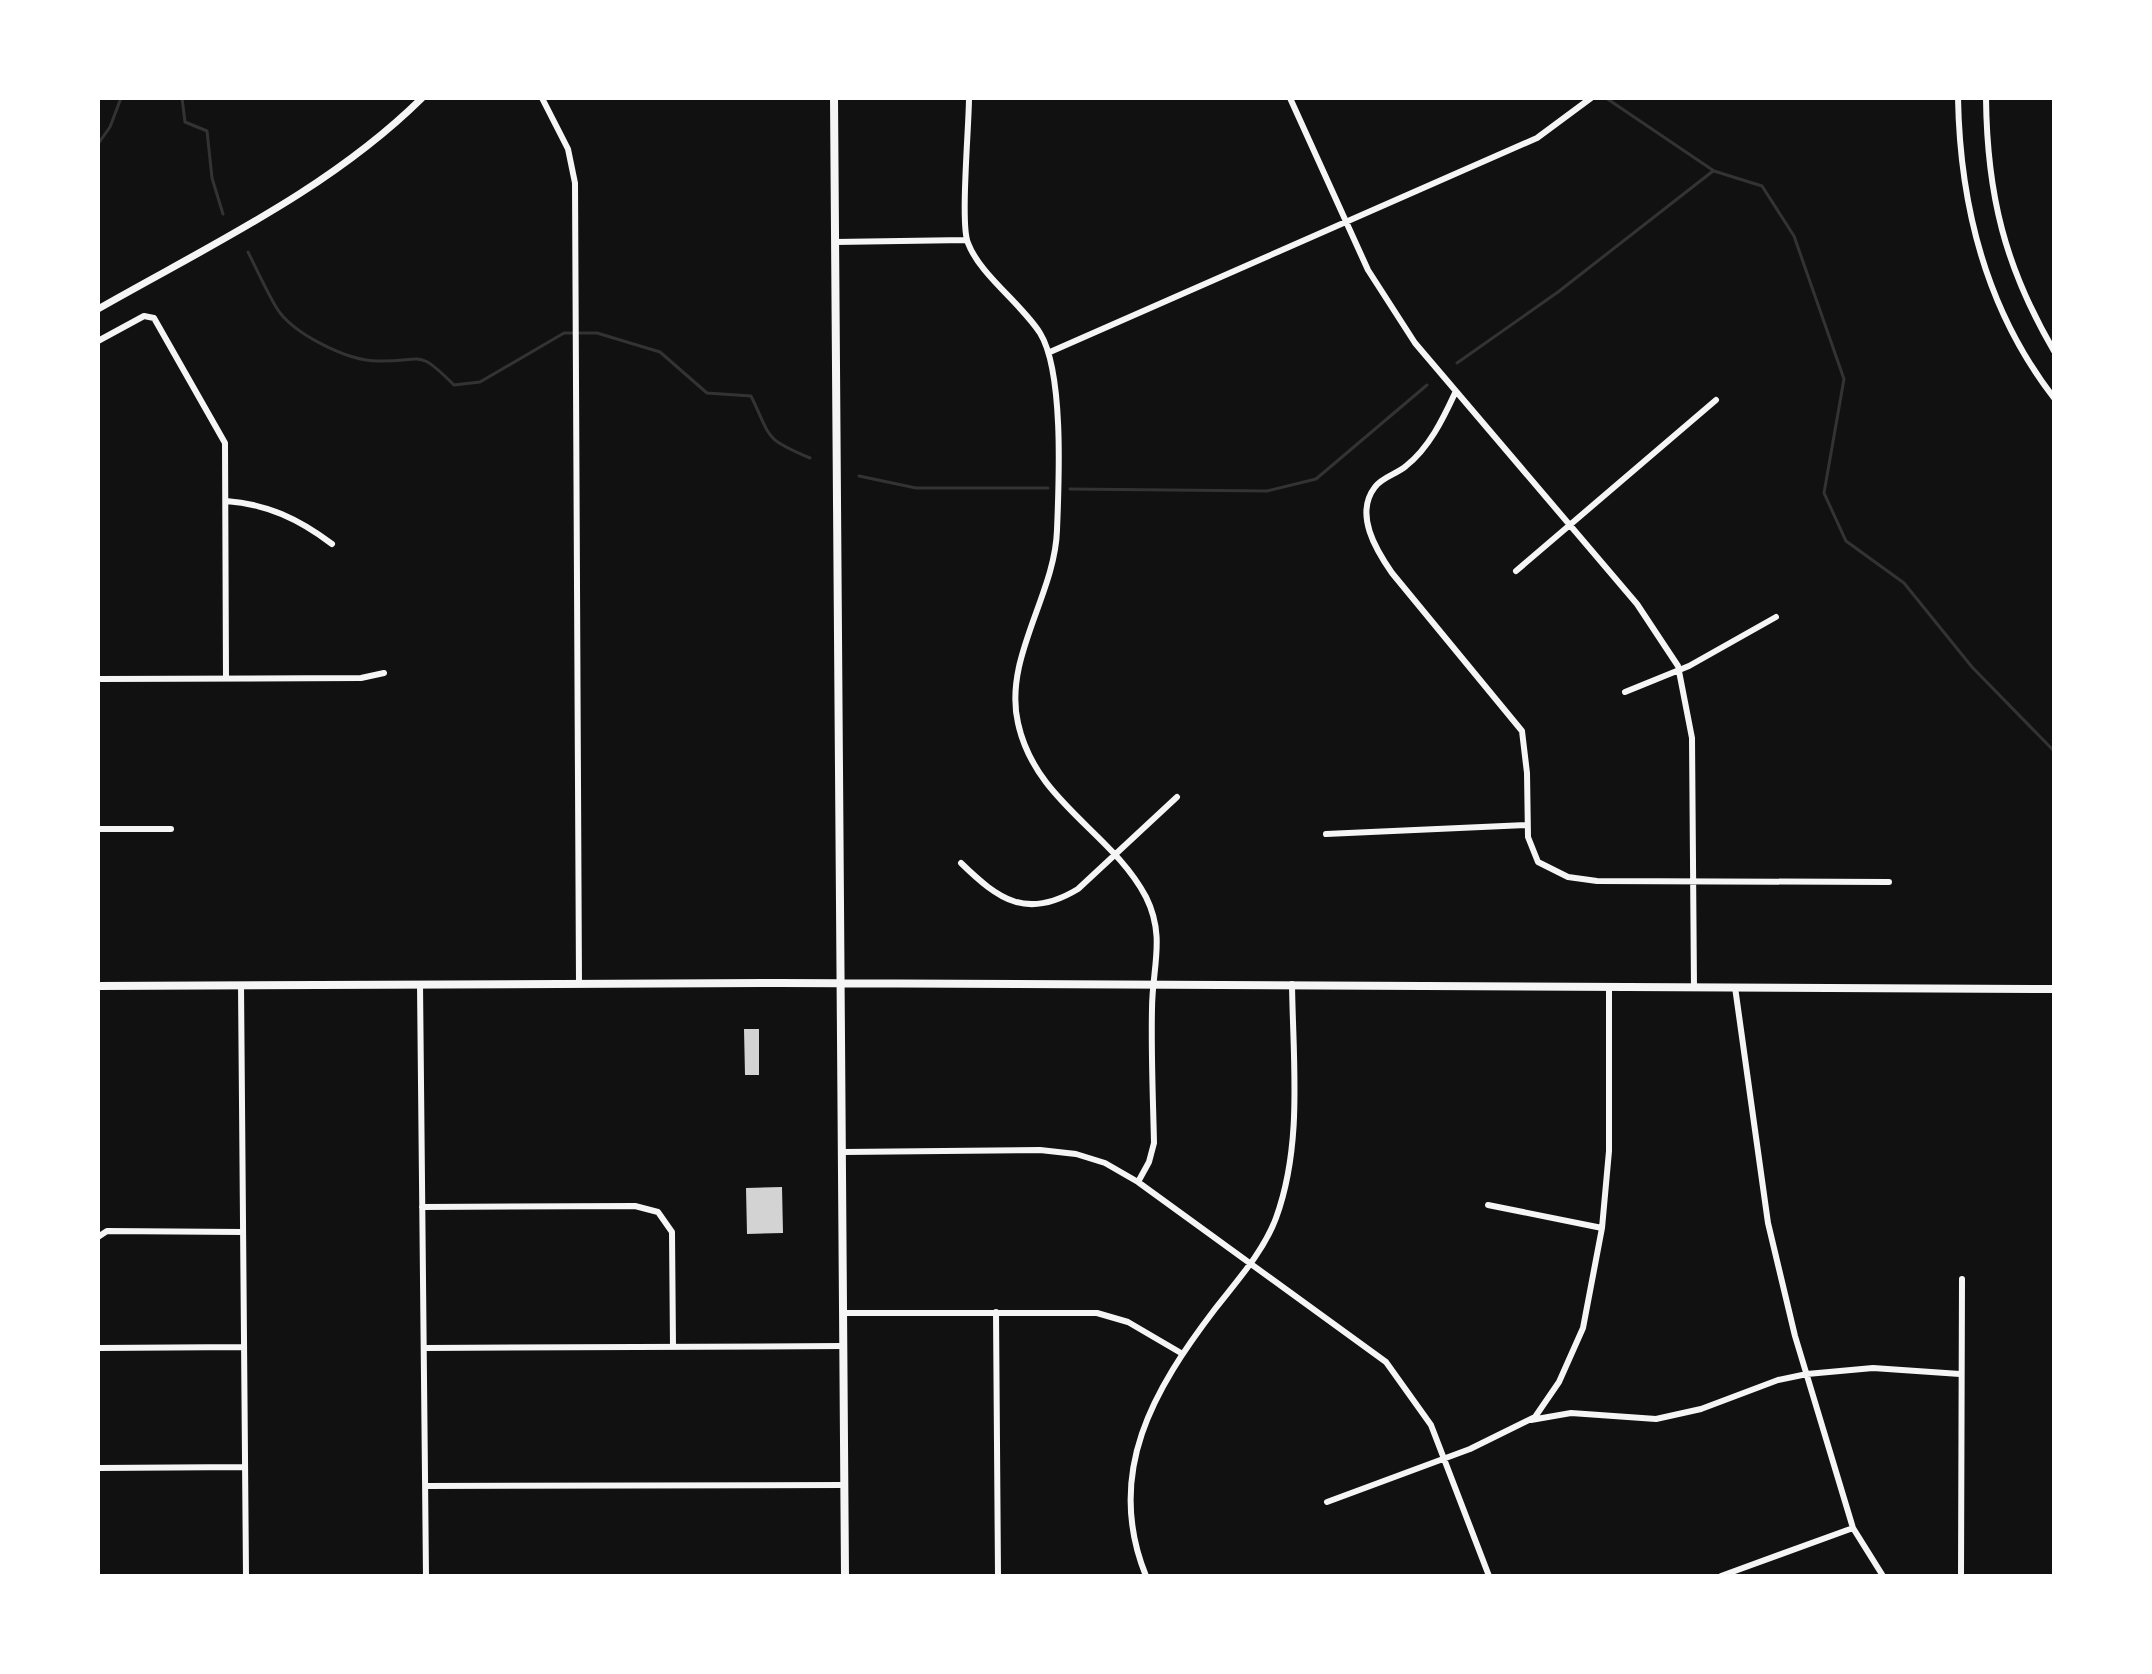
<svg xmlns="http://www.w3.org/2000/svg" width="2152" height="1674" viewBox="0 0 2152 1674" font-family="Quicksand,sans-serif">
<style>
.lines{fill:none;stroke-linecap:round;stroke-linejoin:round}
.stream{stroke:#333;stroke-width:3}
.building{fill:#d3d3d3}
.minor{stroke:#f5f5f5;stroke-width:6}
.tertiary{stroke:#f5f5f5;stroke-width:7}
.secondary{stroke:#f5f5f5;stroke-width:8}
</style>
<rect width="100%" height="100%" fill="#111"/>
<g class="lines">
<path class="stream" d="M 182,98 L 185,122 L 207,131 L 212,178 L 223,214
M 1606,98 L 1714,171 L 1762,186 L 1794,236 L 1844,379 L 1824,493 L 1846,541 L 1904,583 L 1972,667 L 2054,751
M 98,144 L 110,127 L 121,98
M 248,252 C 257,270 266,290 276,307 C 292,334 348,361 378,361 C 424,362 416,347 454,385 L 480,382 L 564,333 L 597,333 L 660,352 L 707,393 L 751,396 C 772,439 763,438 810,458
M 1457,363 L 1558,292 L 1713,171
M 859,476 L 916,488 L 1048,488
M 1070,489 L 1267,491 L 1316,479 L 1427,385"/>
</g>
<path class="building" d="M 744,1029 L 759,1029 L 759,1075 L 745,1075 Z
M 782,1187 L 783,1233 L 747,1234 L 746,1188 Z"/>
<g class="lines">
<path class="minor" d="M 542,98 L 568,149 L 575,183 L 579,984
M 969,98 C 969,126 960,225 968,243 C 980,275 1021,303 1040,333 C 1064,372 1059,481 1057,530 C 1055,595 1003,658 1018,723 C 1035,802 1112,832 1146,897 C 1166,937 1152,968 1152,1009 C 1151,1054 1153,1098 1154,1143 L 1149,1162 L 1138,1182
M 1290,98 L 1368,270 L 1415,343 L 1637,604 L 1678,666 L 1692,738 L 1694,987
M 1958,98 C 1960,207 1986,310 2054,398
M 1986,98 C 1987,195 2005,267 2054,351
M 835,242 L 966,240
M 98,341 L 144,316 L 154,318 L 225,443 L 226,678
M 1050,352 L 1537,138 L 1591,98
M 1455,393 C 1443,419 1429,448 1406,466 C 1397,474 1382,477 1375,487 C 1354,514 1376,550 1392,573 L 1522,731 L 1527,773 L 1528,837 L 1538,862 L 1568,877 L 1597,881 L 1889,882
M 226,501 C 267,504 299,519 332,544
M 1516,571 L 1716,400
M 98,679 L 361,678 L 384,673
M 1625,692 L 1689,666 L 1776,617
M 98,829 L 171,829
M 1326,834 L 1527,825
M 961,863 C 999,900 1027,920 1078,889 L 1177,797
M 420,984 L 426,1576
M 241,985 L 246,1576
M 1735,987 L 1768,1223 L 1795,1336 L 1853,1528 L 1883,1576
M 843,1152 L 1040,1150 L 1076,1154 L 1105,1163 L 1138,1182 L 1386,1362 L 1431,1425 L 1489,1576
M 1488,1205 L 1602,1228
M 422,1207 L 635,1206 L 658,1212 L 672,1232 L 673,1346
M 98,1237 L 107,1231 L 243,1232
M 996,1312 L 998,1576
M 843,1313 L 1097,1313 L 1128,1322 L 1181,1353
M 98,1348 L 244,1347
M 424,1348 L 843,1346
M 1531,1420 L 1571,1413 L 1656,1419 L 1701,1409 L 1778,1380 L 1807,1374 L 1873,1368 L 1960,1374
M 98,1468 L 245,1467
M 425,1486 L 844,1485
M 1327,1502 L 1470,1449 L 1535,1417 L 1559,1382 L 1583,1328 L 1602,1228 L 1609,1151 L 1609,986
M 1146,1576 C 1104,1473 1154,1389 1215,1309 C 1236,1282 1264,1251 1276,1218 C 1303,1144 1293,1062 1292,984
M 1721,1576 L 1853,1528
M 1961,1576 L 1962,1279"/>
<path class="tertiary" d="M 98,309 C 210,245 330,189 422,98"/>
<path class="secondary" d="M 834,98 L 845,1576
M 98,986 L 779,983 L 2054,989"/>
</g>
<rect width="2152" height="1674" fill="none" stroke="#ffffff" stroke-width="200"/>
</svg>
